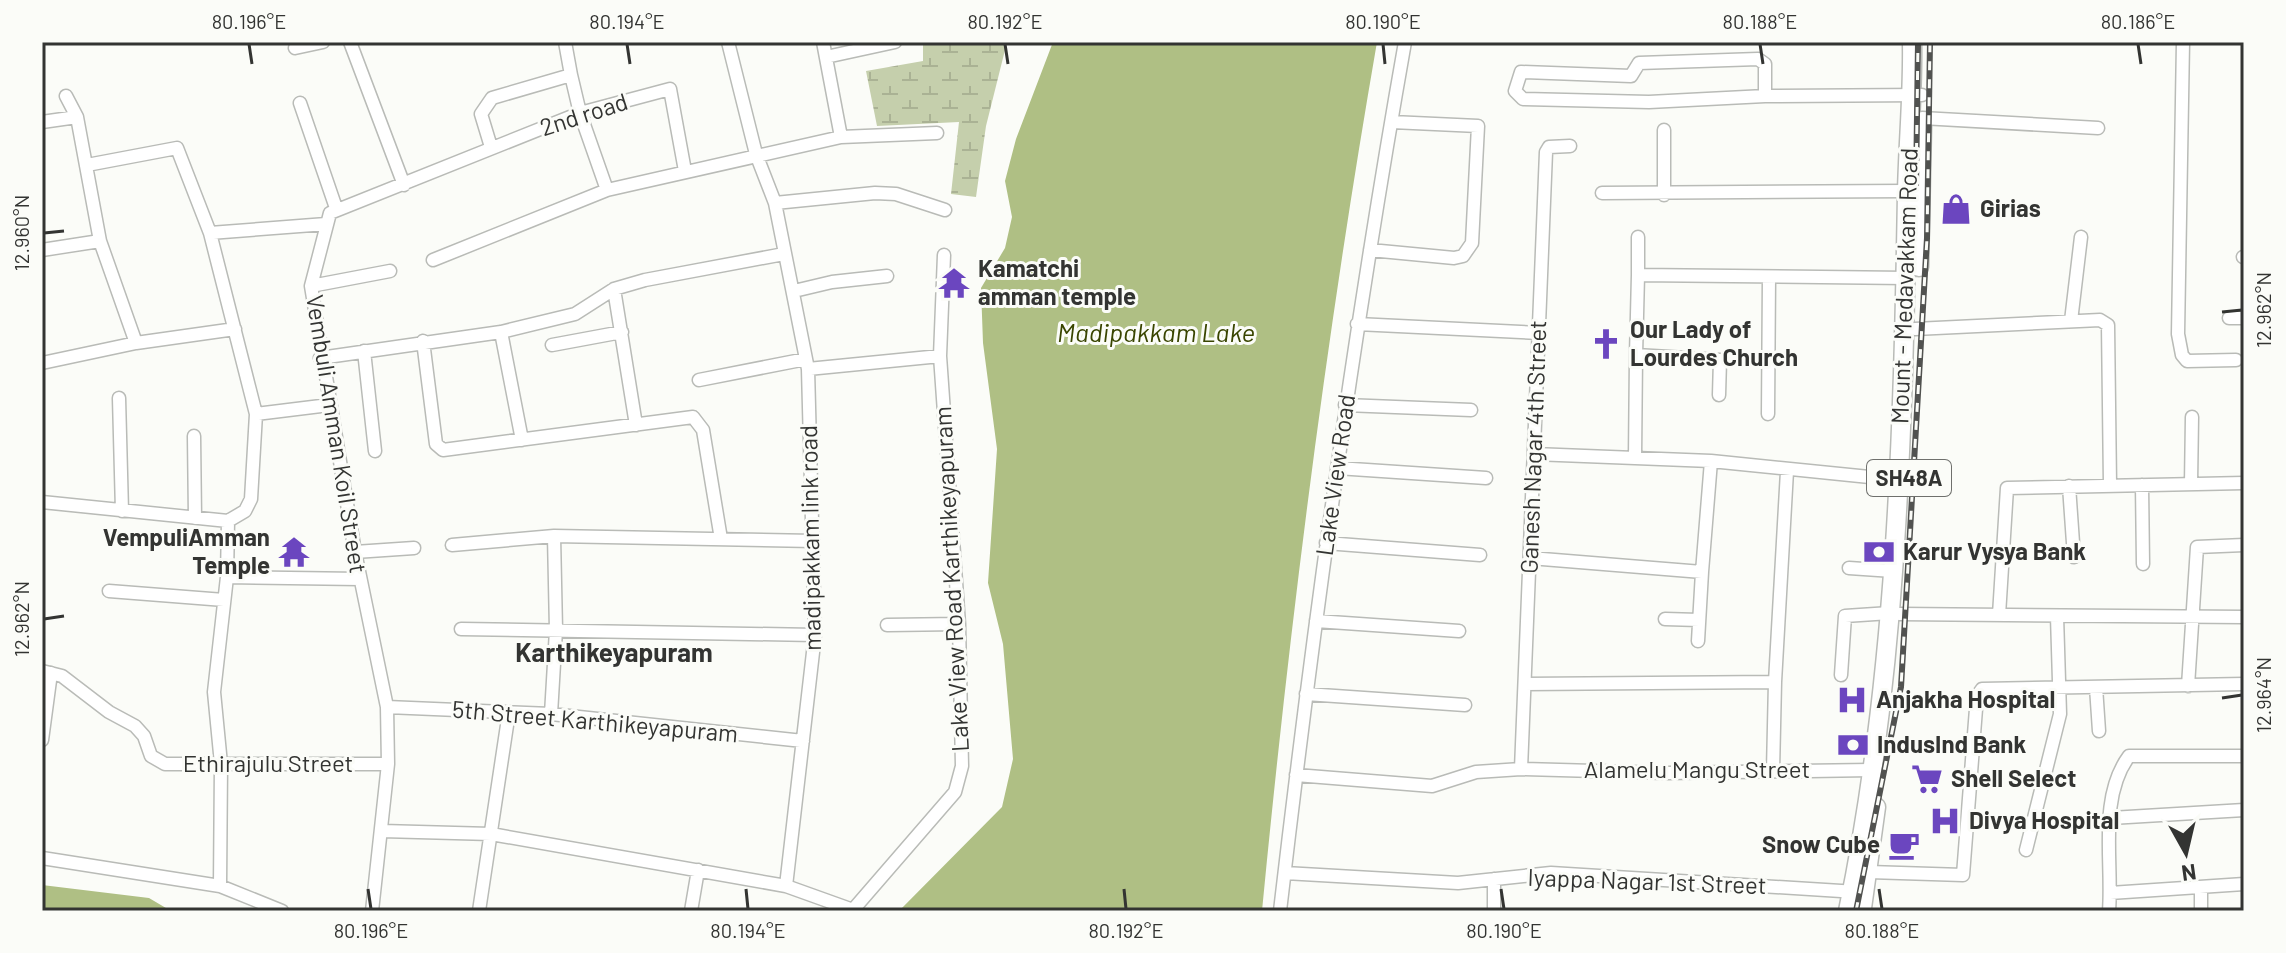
<svg xmlns="http://www.w3.org/2000/svg" width="2286" height="953" viewBox="0 0 2286 953" font-family="Barlow,sans-serif">
<style>
.wetland{fill:url(#wetland-marsh)}
.water{fill:#afbf84}
.lines{fill:none;stroke-linecap:round;stroke-linejoin:round}
.minor-casing{stroke:#b9bbb7;stroke-width:15}
.primary-casing{stroke:#b9bbb7;stroke-width:21}
.minor{stroke:#fff;stroke-width:12}
.primary{stroke:#fff;stroke-width:18}
.rail-casing{stroke:#515250;stroke-width:6}
.rail{stroke:#fbfcf8;stroke-width:3;stroke-dasharray:9;stroke-linecap:butt}
.ticks{fill:none;stroke:#333432;stroke-width:3}
.labels{text-anchor:middle;stroke-width:6;stroke-linejoin:round;paint-order:stroke}
.shield{fill:#fbfcf8;stroke:#6f706d;stroke-width:2}
.shield-label{font-size:22px;font-weight:bold;fill:#333432}
.street-label{font-size:24px;fill:#333432;stroke:#fbfcf8}
.poi-label{font-size:24px;font-weight:bold;fill:#333432;stroke:#fbfcf8;text-anchor:start}
.water-label{font-size:26px;font-style:italic;fill:#394500;stroke:#fbfcf8}
.neighbourhood-label{font-size:26px;font-weight:bold;fill:#333432;stroke:#fbfcf8}
.neatline{fill:none;stroke:#333432;stroke-width:3}
.ticks-label{font-size:20px;text-anchor:middle;fill:#333432}
</style>
<defs>
<pattern id="wetland-marsh" width="20" height="14" patternUnits="userSpaceOnUse" patternTransform="scale(2)"><rect width="20" height="14" fill="#c5cfac"/><path d="M1 5h8M5 5V1M11 12h8M15 12V8" fill="none" stroke="#aab294"/></pattern>
</defs>
<rect width="100%" height="100%" fill="#fbfcf8"/>
<path class="wetland" d="M 923,42 L 1007,42 L 986,126 L 976,197 L 951,194 L 959,122 L 877,126 L 866,71 L 923,61 Z"/>
<path class="water" d="M 1053,42 L 1377,42 C 1327,330 1290,620 1262,911 L 899,911 L 1002,807 L 1013,759 L 1003,644 L 988,583 L 997,449 L 983,343 L 981,288 L 1005,248 L 1012,217 L 1005,181 L 1016,139 Z
M 42,885 L 149,898 L 171,911 L 42,911 Z"/>
<g class="lines">
<defs>
<path id="minor" d="M 350,42 L 404,185
M 565,42 L 571,75
M 728,42 L 756,154 L 775,203 L 808,369 L 815,635 L 786,886
M 823,42 L 841,137
M 2183,42 L 2178,334 L 2182,355 L 2187,361 L 2236,360
M 295,48 L 323,42
M 826,57 L 895,42
M 66,96 L 77,117
M 1765,96 L 1649,102 L 1523,99 L 1515,91 L 1521,72 L 1631,76 L 1639,63 L 1758,59 L 1765,64 L 1765,96 L 1922,95
M 300,103 L 336,208
M 1922,118 L 2098,128
M 42,122 L 77,117 L 100,241 L 136,343
M 491,147 L 481,114 L 492,98 L 571,75 L 580,113 L 607,190
M 87,165 L 177,148 L 210,233 L 326,224
M 1602,193 L 1907,191
M 1664,195 L 1664,130
M 775,203 L 875,193 L 896,194 L 945,210
M 210,233 L 256,414 L 251,499 L 245,511 L 228,521 L 227,577 L 214,692 L 221,764 L 220,886
M 42,250 L 100,241
M 1370,250 L 1454,258 L 1463,256 L 1472,243 L 1478,126 L 1392,122
M 2243,257 L 2244,257
M 433,260 L 607,190 L 841,137 L 937,133
M 1638,275 L 1638,237
M 311,286 L 390,271
M 614,289 L 636,425
M 794,291 L 832,282 L 887,276
M 2229,318 L 2244,318
M 2071,321 L 2081,237
M 1357,324 L 1539,333
M 1915,329 L 2100,320 L 2108,325 L 2110,485
M 501,332 L 522,440
M 423,341 L 436,444 L 443,450 L 693,417 L 703,430 L 721,539
M 552,345 L 622,332
M 364,351 L 375,451
M 1636,355 L 1638,275 L 1907,278
M 320,358 L 501,332 L 575,314 L 614,289 L 645,280 L 784,254
M 42,363 L 136,343 L 235,329
M 808,369 L 940,356
M 699,380 L 806,359
M 119,398 L 122,511
M 1345,405 L 1471,410
M 256,414 L 329,405
M 1768,414 L 1769,277
M 194,436 L 195,518
M 1534,454 L 1711,461 L 1909,481
M 1635,458 L 1636,355 L 1720,360 L 1719,395
M 1337,468 L 1486,478
M 2191,484 L 2192,417
M 2142,485 L 2143,564
M 2069,486 L 2074,557
M 42,502 L 228,521
M 1326,543 L 1480,555
M 452,545 L 554,536 L 814,541
M 355,552 L 414,548
M 1530,558 L 1702,572 L 1711,461
M 1849,568 L 1893,571
M 227,577 L 360,579
M 109,591 L 224,600
M 1899,614 L 2244,617
M 1999,615 L 2007,488 L 2244,483
M 1665,619 L 1699,620
M 1316,621 L 1459,631
M 887,625 L 959,624
M 461,629 L 815,635
M 1698,641 L 1702,572
M 42,671 L 62,676 L 109,712 L 135,726 L 144,736 L 151,756 L 165,764 L 388,764
M 1841,675 L 1845,616 L 1890,613
M 1775,682 L 1787,471
M 1525,684 L 1775,682 L 1773,771
M 2188,686 L 2197,547 L 2244,545
M 2096,687 L 2099,731
M 1306,694 L 1465,705
M 387,707 L 551,714 L 803,741
M 551,714 L 556,630 L 554,536
M 42,740 L 51,673
M 1521,769 L 1546,152 L 1549,147 L 1570,146
M 1296,775 L 1432,786 L 1476,772 L 1521,769 L 1667,773 L 1872,770
M 2111,818 L 2244,810
M 382,831 L 491,834 L 786,886 L 853,910
M 2026,850 L 2060,714 L 2057,616
M 42,858 L 220,886 L 282,911
M 1869,872 L 1963,875 L 1977,696 L 1982,689 L 2244,684
M 1285,873 L 1458,883 L 1551,873 L 1857,892
M 1494,879 L 1494,911
M 2201,887 L 2201,911
M 2110,893 L 2244,884
M 372,911 L 388,764 L 387,707 L 355,552 L 311,286 L 330,213 L 580,113 L 670,89 L 685,171
M 479,911 L 509,712
M 691,911 L 698,870
M 852,911 L 955,792 L 962,766 L 959,624 L 940,356 L 944,255
M 1280,911 C 1314,620 1354,330 1405,42
M 2109,911 C 2113,861 2098,798 2129,756 L 2244,756"/>
<path id="primary" d="M 1919,267 L 1922,125
M 1862,908 L 1876,807
M 1848,911 C 1897,675 1903,433 1907,193 C 1908,143 1913,93 1912,42"/>
</defs>
<use href="#minor" class="minor-casing"/>
<use href="#primary" class="primary-casing"/>
<use href="#minor" class="minor"/>
<use href="#primary" class="primary"/>
<defs>
<path id="rail" d="M 1916,188 L 1918,42
M 1856,911 L 1901,687 L 1927,238 L 1930,42"/>
</defs>
<use href="#rail" class="rail-casing"/>
<use href="#rail" class="rail"/>
</g>
<path class="ticks" d="M 249,44 L 252,64M 627,44 L 630,64M 1005,44 L 1008,64M 1383,44 L 1385,64M 1760,44 L 1763,64M 2138,44 L 2141,64M 44,233 L 64,231M 2222,312 L 2242,310M 44,619 L 64,616M 2222,698 L 2242,695M 368,889 L 371,909M 746,889 L 748,909M 1124,889 L 1126,909M 1501,889 L 1504,909M 1879,889 L 1882,909"/>
<defs>
<symbol id="shop-bare" viewBox="-9 -9 18 18"><path d="M-5-2.5h2.3a2.7 3.5 0 0 1 5.4 0H5L5.5 6h-11ZM-1.5-2.5h3a1.5 2.3 0 0 0-3 0Z" fill="#6b46bf" stroke="#fbfcf8" stroke-width="2.5" paint-order="stroke"/></symbol>
<symbol id="temple-bare" viewBox="-9 -9 18 18"><path d="M0-6L5-2H3V0L6.5 2.5H4V6H1.5V3h-3V6H-4V2.5H-6.5L-3 0V-2H-5Z" fill="#6b46bf" stroke="#fbfcf8" stroke-width="2.5" paint-order="stroke"/></symbol>
<symbol id="church-bare" viewBox="-9 -9 18 18"><path d="M-1.2-6h2.4v3.5h3.3v2.4h-3.3V6h-2.4V-.1h-3.3v-2.4h3.3Z" fill="#6b46bf" stroke="#fbfcf8" stroke-width="2.5" paint-order="stroke"/></symbol>
<symbol id="bank-bare" viewBox="-9 -9 18 18"><path d="M-6-4H6V4H-6ZM0-2.3a2.3 2.3 0 1 0 0 4.6a2.3 2.3 0 1 0 0-4.6Z" fill="#6b46bf" stroke="#fbfcf8" stroke-width="2.5" paint-order="stroke"/></symbol>
<symbol id="hospital-bare" viewBox="-9 -9 18 18"><path d="M-5-5h3v3.5h4V-5h3V5h-3V1.5h-4V5h-3Z" fill="#6b46bf" stroke="#fbfcf8" stroke-width="2.5" paint-order="stroke"/></symbol>
<symbol id="supermarket-bare" viewBox="-9 -9 18 18"><path d="M-6-5.5h2.5l.6 2H6L4.5 2H-2.5L-4.4-4H-6ZM-1.5 3.2a1.3 1.3 0 1 0 .1 0ZM3 3.2a1.3 1.3 0 1 0 .1 0Z" fill="#6b46bf" stroke="#fbfcf8" stroke-width="2.5" paint-order="stroke"/></symbol>
<symbol id="cafe-bare" viewBox="-9 -9 18 18"><path d="M-5.5-4.5H6V0H3Q3 3.5 0 3.5H-2.5Q-5.5 3.5-5.5 0ZM3-3.2v2h1.7v-2ZM-6 4.5H4V6H-6Z" fill="#6b46bf" stroke="#fbfcf8" stroke-width="2.5" paint-order="stroke"/></symbol>
</defs>
<g fill-rule="evenodd">
<use href="#shop-bare" x="1934" y="187" width="44" height="44"/>
<use href="#temple-bare" x="932" y="261" width="44" height="44"/>
<use href="#church-bare" x="1584" y="322" width="44" height="44"/>
<use href="#temple-bare" x="272" y="530" width="44" height="44"/>
<use href="#bank-bare" x="1857" y="530" width="44" height="44"/>
<use href="#hospital-bare" x="1830" y="678" width="44" height="44"/>
<use href="#bank-bare" x="1831" y="723" width="44" height="44"/>
<use href="#supermarket-bare" x="1905" y="757" width="44" height="44"/>
<use href="#hospital-bare" x="1923" y="799" width="44" height="44"/>
<use href="#cafe-bare" x="1882" y="823" width="44" height="44"/>
</g>
<g class="labels">
<rect class="shield" x="1867" y="460" width="84" height="36" rx="6"/>
<g class="shield-label">
<text x="1909" y="486">SH48A</text>
</g>
<g class="street-label">
<text transform="translate(584 115) rotate(-18)" y="8">2nd road</text>
<text transform="translate(1905 286) rotate(-88)" y="8">Mount - Medavakkam Road</text>
<text transform="translate(336 434) rotate(81)" y="8">Vembuli Amman Koil Street</text>
<text transform="translate(1534 447) rotate(-88)" y="8">Ganesh Nagar 4th Street</text>
<text transform="translate(1336 475) rotate(-82)" y="8">Lake View Road</text>
<text transform="translate(811 538) rotate(-91)" y="8">madipakkam link road</text>
<text transform="translate(952 579) rotate(-93)" y="8">Lake View Road Karthikeyapuram</text>
<text transform="translate(595 722) rotate(5)" y="8">5th Street Karthikeyapuram</text>
<text x="268" y="772">Ethirajulu Street</text>
<text x="1697" y="778">Alamelu Mangu Street</text>
<text transform="translate(1647 882) rotate(2)" y="8">Iyappa Nagar 1st Street</text>
</g>
<g class="poi-label">
<text x="1980" y="217">Girias</text>
<text x="978" y="277">Kamatchi<tspan x="978" dy="28">amman temple</tspan></text>
<text x="1630" y="338">Our Lady of<tspan x="1630" dy="28">Lourdes Church</tspan></text>
<text x="270" y="546" text-anchor="end">VempuliAmman<tspan x="270" dy="28">Temple</tspan></text>
<text x="1903" y="560">Karur Vysya Bank</text>
<text x="1876" y="708">Anjakha Hospital</text>
<text x="1877" y="753">IndusInd Bank</text>
<text x="1951" y="787">Shell Select</text>
<text x="1969" y="829">Divya Hospital</text>
<text x="1880" y="853" text-anchor="end">Snow Cube</text>
</g>
<g class="water-label">
<text x="1156" y="342">Madipakkam Lake</text>
</g>
<g class="neighbourhood-label">
<text x="614" y="662">Karthikeyapuram</text>
</g>
</g>
<rect width="2286" height="953" fill="none" stroke="#fbfcf8" stroke-width="88"/>
<g transform="translate(2186 853) rotate(172)" stroke="#fbfcf8" stroke-width="6" paint-order="stroke">
<path d="M0-6L14 30L0 20L-14 30Z" fill="#333432"/>
<text y="-12" font-size="22" font-weight="bold" text-anchor="middle" fill="#333432">N</text>
</g>
<rect x="44" y="44" width="2198" height="865" class="neatline"/>
<g class="ticks-label">
<text x="249" y="29">80.196°E</text>
<text x="627" y="29">80.194°E</text>
<text x="1005" y="29">80.192°E</text>
<text x="1383" y="29">80.190°E</text>
<text x="1760" y="29">80.188°E</text>
<text x="2138" y="29">80.186°E</text>
<text transform="translate(22 233) rotate(-90)" y="7">12.960°N</text>
<text transform="translate(2264 310) rotate(-90)" y="7">12.962°N</text>
<text transform="translate(22 619) rotate(-90)" y="7">12.962°N</text>
<text transform="translate(2264 695) rotate(-90)" y="7">12.964°N</text>
<text x="371" y="938">80.196°E</text>
<text x="748" y="938">80.194°E</text>
<text x="1126" y="938">80.192°E</text>
<text x="1504" y="938">80.190°E</text>
<text x="1882" y="938">80.188°E</text>
</g>
</svg>
